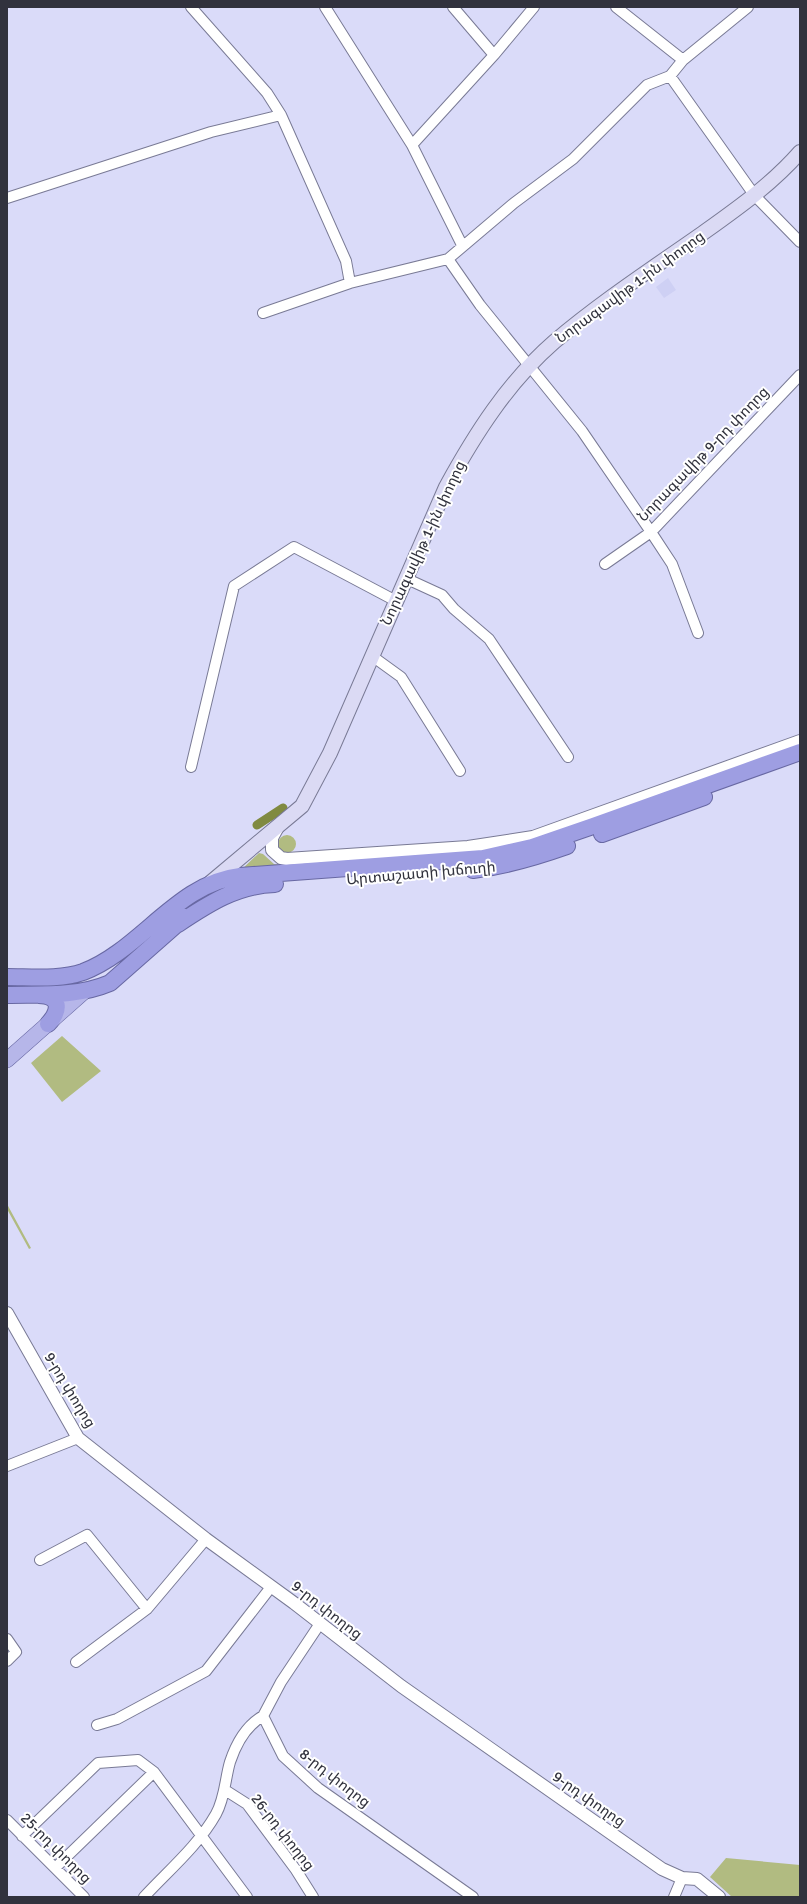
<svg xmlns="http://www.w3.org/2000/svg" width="807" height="1904" viewBox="0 0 807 1904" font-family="Signika,'Noto Sans Armenian',sans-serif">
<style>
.built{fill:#ced0f4}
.green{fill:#b1bb81}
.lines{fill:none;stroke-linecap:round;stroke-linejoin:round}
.canal{stroke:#808a41;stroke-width:9}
.minor-casing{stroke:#797a95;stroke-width:12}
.tertiary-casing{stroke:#797a95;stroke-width:14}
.secondary-casing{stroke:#797a95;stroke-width:16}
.primary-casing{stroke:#6868a3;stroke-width:16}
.trunk-casing{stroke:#6868a3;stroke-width:18}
.minor{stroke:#fff;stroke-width:10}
.tertiary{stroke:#fff;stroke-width:12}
.secondary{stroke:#dbdaf4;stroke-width:14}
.primary{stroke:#b6b6e9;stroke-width:15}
.trunk{stroke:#9e9ee2;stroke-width:16}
.labels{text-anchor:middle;stroke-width:4;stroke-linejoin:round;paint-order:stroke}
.street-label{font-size:15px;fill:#31323d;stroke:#fff}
</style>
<rect width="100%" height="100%" fill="#dadbf9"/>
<path class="built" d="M 668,278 L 676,290 L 664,298 L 656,287 Z"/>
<path class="green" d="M278 844a9 9 0 1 1 18 0a9 9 0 1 1-18 0Z
M 259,853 L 263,854 L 274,864 L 286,866 L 241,870 Z
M 62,1036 L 101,1071 L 62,1102 L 31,1063 Z
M 7,1204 L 31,1248 L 29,1249 L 7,1209 Z
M 726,1858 L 800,1865 L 800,1897 L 732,1897 L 710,1877 Z"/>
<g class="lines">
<path class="canal" d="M 257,825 L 283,808"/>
<defs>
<path id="minor" d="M 191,7 L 267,93 L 281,115 L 346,261 L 350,283
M 325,7 L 412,145 L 462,245
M 453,7 L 494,55
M 616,7 L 683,60
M 670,76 L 755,196 L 800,242
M 412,145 L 494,55 L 534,7
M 7,198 L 211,132 L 281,115
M 448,259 L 480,305 L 582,431 L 651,532 L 672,564 L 698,633
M 263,313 L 350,283 L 448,259 L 514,203 L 573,159 L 647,85 L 670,76 L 683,60 L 748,7
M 605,564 L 651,532 L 800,375
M 405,578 L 442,595 L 454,609 L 489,639 L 568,757
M 372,656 L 401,677 L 460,771
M 191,767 L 234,586 L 294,547 L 396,601
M 7,1466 L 78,1438
M 40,1560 L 87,1535 L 147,1609 L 206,1539
M 319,1625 L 281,1682 L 263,1716 L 283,1756 L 318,1788 L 473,1897
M 7,1639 L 16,1652 L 7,1661
M 76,1662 L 147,1609
M 97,1725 L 117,1719 L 206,1671 L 271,1587
M 225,1790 L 247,1804 L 296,1870 L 313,1897
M 7,1820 L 84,1897
M 22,1836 L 98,1763 L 138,1760 L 154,1772 L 247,1897
M 55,1868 L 154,1772
M 144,1897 C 168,1871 198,1846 216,1814 C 225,1798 225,1779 230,1762 C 236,1744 247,1725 263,1716
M 674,1897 L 682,1878"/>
<path id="tertiary" d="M 278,827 L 272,838 L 272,850 L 281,858 L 287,859 L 468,847 L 533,837 L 800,741
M 7,1313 L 78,1438 L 206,1539 L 294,1603 L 401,1686 L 662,1869 L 682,1878 L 697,1879 L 719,1897"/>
<path id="secondary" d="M 210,883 L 302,806 L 330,753 L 446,487 C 475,434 508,382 554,342 C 601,302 653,268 703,233 C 738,208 772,184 800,152"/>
<path id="primary" d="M 7,1060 L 85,991"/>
<path id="trunk" d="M 602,834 L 704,797
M 473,870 C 506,866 536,857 567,846
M 178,924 C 208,904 237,885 275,884
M 7,977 C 31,977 60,980 83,972 C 141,950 177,883 240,876 L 483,858 L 532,847 L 593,826 L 800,752
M 7,995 C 42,994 77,997 110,983 L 185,917
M 39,995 C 62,996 60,1011 48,1024"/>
</defs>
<use href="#minor" class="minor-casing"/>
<use href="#tertiary" class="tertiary-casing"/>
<use href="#secondary" class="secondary-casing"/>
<use href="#primary" class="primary-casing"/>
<use href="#trunk" class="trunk-casing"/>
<use href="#minor" class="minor"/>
<use href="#tertiary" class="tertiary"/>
<use href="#secondary" class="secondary"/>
<use href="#primary" class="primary"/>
<use href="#trunk" class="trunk"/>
</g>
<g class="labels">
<g class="street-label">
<text transform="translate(630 287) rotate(-36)" y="5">Նորագավիթ 1-ին փողոց</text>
<text transform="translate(703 454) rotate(-46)" y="5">Նորագավիթ 9-րդ փողոց</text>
<text transform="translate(423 543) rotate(-65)" y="5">Նորագավիթ 1-ին փողոց</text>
<text transform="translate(421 873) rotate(-5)" y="5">Արտաշատի խճուղի</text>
<text transform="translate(70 1390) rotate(59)" y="5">9-րդ փողոց</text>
<text transform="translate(327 1610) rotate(38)" y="5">9-րդ փողոց</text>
<text transform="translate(335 1778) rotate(38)" y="5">8-րդ փողոց</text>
<text transform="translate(589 1799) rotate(35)" y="5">9-րդ փողոց</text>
<text transform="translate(283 1832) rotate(52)" y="5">26-րդ փողոց</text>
<text transform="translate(56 1848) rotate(45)" y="5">25-րդ փողոց</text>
</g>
</g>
<rect width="807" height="1904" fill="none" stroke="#31323d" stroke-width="16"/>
</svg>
